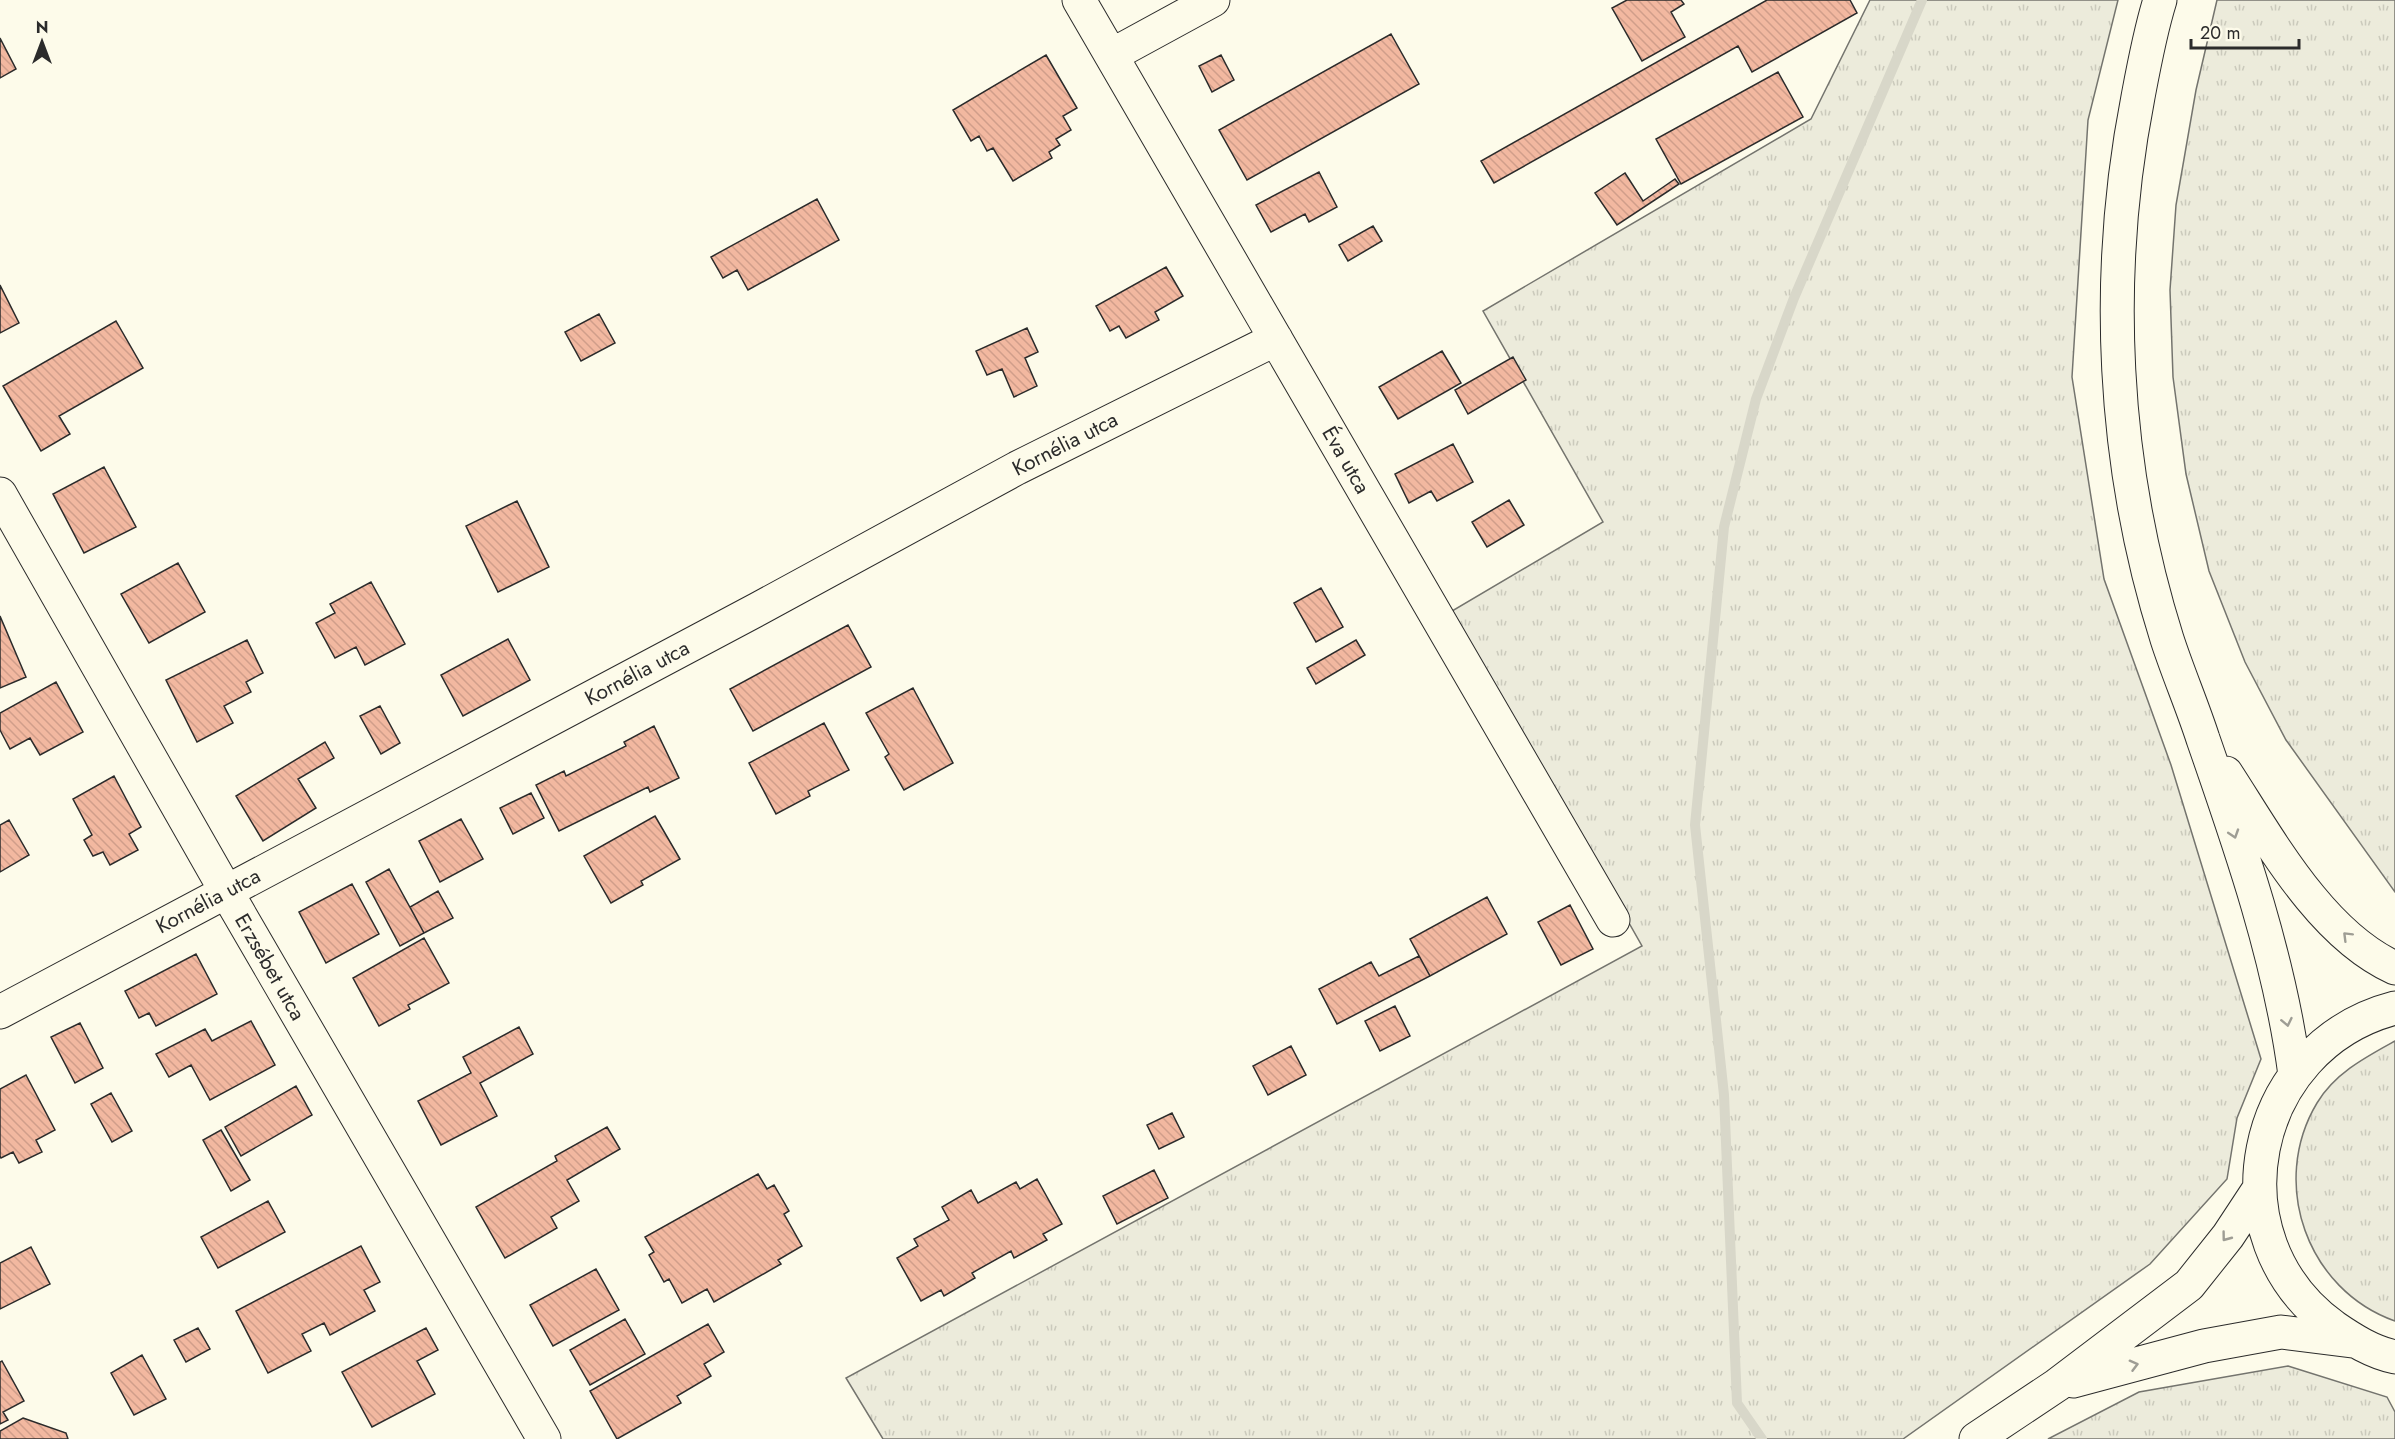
<svg xmlns="http://www.w3.org/2000/svg" width="2395" height="1439" viewBox="0 0 2395 1439" font-family="Jost,sans-serif">
<style>
.grass{fill:url(#grass-tufts);stroke:#74746e;stroke-width:1.5}
.lines{fill:none;stroke-linecap:round;stroke-linejoin:round}
.stream{stroke:#d8d7c9;stroke-width:10}
.building{fill:url(#building-back-hatch);stroke:#2b2b2b;stroke-width:1.5}
.minor-casing{stroke:#2b2b2b;stroke-width:35}
.major-casing{stroke:#2b2b2b;stroke-width:35}
.minor{stroke:#fdfbea;stroke-width:33}
.major{stroke:#fdfbea;stroke-width:33}
.oneway{stroke:#9e9d94}
.labels{text-anchor:middle;stroke-width:4.5;stroke-linejoin:round;paint-order:stroke}
.street-label{font-size:21px;fill:#2b2b2b;stroke:#fdfbea}
</style>
<defs>
<pattern id="grass-tufts" width="24" height="20" patternUnits="userSpaceOnUse" patternTransform="scale(1.5)"><rect width="24" height="20" fill="#ecebdb"/><path d="M3 7l-1-3M5 7V3M7 7l1-3M15 17l-1-3M17 17v-4M19 17l1-3" fill="none" stroke="#cbcabc"/></pattern>
<pattern id="building-back-hatch" width="6" height="6" patternUnits="userSpaceOnUse" patternTransform="scale(1.5)"><rect width="6" height="6" fill="#f2b8a0"/><path d="M-1 5l2 2M0 0l6 6M5-1l2 2" fill="none" stroke="#d09e8a"/></pattern>
</defs>
<rect width="100%" height="100%" fill="#fdfbea"/>
<path class="grass" d="M 1870,0 L 2118,0 L 2088,120 L 2072,377 L 2104,579 L 2171,765 L 2261,1059 L 2237,1118 L 2227,1179 L 2150,1264 L 1903,1439 L 883,1439 L 846,1378 L 1642,946 L 1452,611 L 1603,522 L 1483,311 L 1811,119 Z
M 2217,0 L 2395,0 L 2395,892 L 2286,740 L 2245,662 L 2209,571 L 2186,474 L 2173,377 L 2170,290 L 2176,205 L 2196,90 Z
M 2395,1041 L 2395,1321 C 2307,1290 2269,1183 2317,1103 C 2335,1073 2366,1057 2395,1041 Z
M 2288,1366 L 2387,1397 L 2395,1412 L 2395,1439 L 2048,1439 L 2139,1392 Z"/>
<g class="lines">
<path class="stream" d="M 1762,1439 L 1737,1403 L 1724,1095 L 1695,825 L 1724,527 L 1756,399 L 1794,298 L 1922,0"/>
</g>
<path class="building" d="M 1627,0 L 1681,0 L 1684,4 L 1671,12 L 1685,37 L 1642,61 L 1612,8 Z
M 1767,0 L 1850,0 L 1857,13 L 1752,72 L 1738,46 L 1494,183 L 1481,161 Z
M 1391,34 L 1419,84 L 1247,180 L 1219,130 Z
M 0,38 L 16,69 L 0,78 Z
M 1046,55 L 1077,108 L 1063,116 L 1071,130 L 1056,139 L 1060,145 L 1049,152 L 1052,158 L 1013,181 L 993,148 L 987,151 L 979,136 L 971,141 L 953,110 Z
M 1221,55 L 1234,80 L 1212,92 L 1199,66 Z
M 1778,72 L 1803,117 L 1681,184 L 1656,139 Z
M 1319,172 L 1337,207 L 1309,222 L 1305,214 L 1271,232 L 1256,205 Z
M 1625,173 L 1643,201 L 1675,179 L 1679,184 L 1617,225 L 1595,193 Z
M 817,199 L 839,240 L 748,290 L 737,270 L 723,278 L 711,257 Z
M 1373,226 L 1382,241 L 1348,261 L 1339,245 Z
M 1166,267 L 1183,296 L 1155,312 L 1159,320 L 1126,338 L 1119,326 L 1110,331 L 1096,306 Z
M 0,285 L 19,323 L 0,333 Z
M 599,314 L 615,343 L 581,361 L 565,332 Z
M 116,321 L 143,368 L 59,416 L 70,434 L 41,451 L 3,386 Z
M 1027,328 L 1038,352 L 1025,358 L 1037,386 L 1014,397 L 1002,369 L 987,375 L 976,351 Z
M 1442,351 L 1461,383 L 1398,419 L 1379,387 Z
M 1513,357 L 1526,380 L 1468,414 L 1455,390 Z
M 1453,444 L 1473,482 L 1437,501 L 1431,491 L 1409,503 L 1395,474 Z
M 104,467 L 136,527 L 84,553 L 53,494 Z
M 1509,500 L 1524,525 L 1487,547 L 1472,522 Z
M 517,501 L 549,567 L 498,592 L 466,526 Z
M 178,563 L 205,612 L 149,643 L 121,594 Z
M 371,582 L 405,644 L 365,665 L 356,647 L 335,658 L 316,623 L 335,613 L 330,604 Z
M 1321,588 L 1343,627 L 1316,642 L 1294,603 Z
M 0,616 L 26,677 L 0,688 Z
M 848,625 L 871,667 L 753,731 L 730,689 Z
M 508,639 L 530,680 L 463,716 L 441,675 Z
M 247,640 L 263,673 L 246,682 L 251,692 L 224,706 L 233,723 L 197,742 L 166,680 Z
M 1356,640 L 1365,655 L 1316,684 L 1307,668 Z
M 56,682 L 83,732 L 40,755 L 30,738 L 10,749 L 0,730 L 0,713 Z
M 913,688 L 953,763 L 904,790 L 885,757 L 889,754 L 866,713 Z
M 380,706 L 400,743 L 381,754 L 360,716 Z
M 824,723 L 849,770 L 808,791 L 810,796 L 776,814 L 749,763 Z
M 654,726 L 679,778 L 650,792 L 648,787 L 559,831 L 536,785 L 564,771 L 566,776 L 626,746 L 624,742 Z
M 325,742 L 334,758 L 298,779 L 316,808 L 263,841 L 236,796 Z
M 114,776 L 141,827 L 129,834 L 138,850 L 110,865 L 103,852 L 93,856 L 84,840 L 92,835 L 73,799 Z
M 531,793 L 544,818 L 513,834 L 500,808 Z
M 655,816 L 680,859 L 641,881 L 643,885 L 611,903 L 584,856 Z
M 461,819 L 483,859 L 440,882 L 419,841 Z
M 9,820 L 29,855 L 0,872 L 0,825 Z
M 389,869 L 424,933 L 400,946 L 366,882 Z
M 352,884 L 379,934 L 326,963 L 299,912 Z
M 438,891 L 453,918 L 424,933 L 410,907 Z
M 1487,897 L 1507,934 L 1430,976 L 1410,939 Z
M 1570,905 L 1593,949 L 1561,965 L 1538,922 Z
M 424,938 L 449,983 L 408,1005 L 410,1009 L 379,1026 L 353,978 Z
M 196,954 L 217,994 L 156,1026 L 149,1013 L 139,1018 L 125,991 Z
M 1419,956 L 1430,976 L 1337,1024 L 1319,989 L 1371,962 L 1379,976 Z
M 1395,1006 L 1410,1036 L 1380,1051 L 1365,1021 Z
M 251,1021 L 275,1065 L 210,1100 L 191,1065 L 169,1077 L 156,1054 L 205,1029 L 212,1041 Z
M 80,1023 L 103,1068 L 75,1083 L 51,1037 Z
M 519,1027 L 533,1054 L 480,1083 L 497,1116 L 441,1145 L 418,1101 L 471,1073 L 463,1057 Z
M 1291,1046 L 1306,1075 L 1268,1095 L 1253,1066 Z
M 26,1075 L 55,1130 L 36,1140 L 42,1152 L 19,1163 L 13,1152 L 1,1158 L 0,1156 L 0,1089 Z
M 296,1086 L 312,1115 L 241,1156 L 225,1127 Z
M 111,1093 L 132,1131 L 112,1142 L 91,1104 Z
M 1172,1113 L 1184,1137 L 1159,1149 L 1147,1125 Z
M 607,1127 L 620,1149 L 567,1180 L 579,1201 L 551,1217 L 557,1228 L 505,1258 L 476,1207 L 557,1161 L 555,1156 Z
M 221,1130 L 250,1180 L 231,1191 L 203,1140 Z
M 1154,1170 L 1168,1198 L 1117,1224 L 1103,1196 Z
M 758,1174 L 767,1189 L 774,1185 L 789,1211 L 784,1214 L 802,1246 L 778,1260 L 781,1264 L 714,1302 L 707,1289 L 682,1303 L 669,1279 L 664,1282 L 649,1255 L 654,1252 L 645,1237 Z
M 1037,1179 L 1062,1224 L 1043,1234 L 1047,1240 L 1014,1258 L 1011,1251 L 972,1273 L 975,1278 L 944,1296 L 941,1290 L 921,1301 L 897,1258 L 918,1246 L 914,1239 L 949,1220 L 942,1207 L 971,1190 L 978,1203 L 1016,1182 L 1020,1189 Z
M 268,1201 L 285,1232 L 218,1268 L 201,1237 Z
M 361,1246 L 380,1282 L 364,1290 L 375,1311 L 330,1335 L 324,1323 L 302,1334 L 311,1351 L 268,1373 L 236,1311 Z
M 31,1247 L 50,1284 L 0,1309 L 0,1263 Z
M 596,1269 L 619,1310 L 553,1346 L 530,1305 Z
M 625,1319 L 645,1354 L 590,1385 L 570,1350 Z
M 708,1324 L 724,1352 L 704,1364 L 711,1376 L 677,1396 L 681,1403 L 617,1439 L 590,1391 Z
M 198,1328 L 210,1349 L 186,1362 L 174,1340 Z
M 426,1328 L 438,1350 L 417,1361 L 435,1394 L 372,1427 L 342,1372 Z
M 142,1355 L 166,1399 L 134,1415 L 111,1373 Z
M 2,1361 L 24,1401 L 3,1412 L 8,1420 L 0,1424 L 0,1362 Z
M 23,1418 L 66,1433 L 68,1439 L 0,1439 L 0,1431 Z"/>
<g class="lines">
<defs>
<path id="minor" d="M 1079,0 L 1613,920
M 1112,55 L 1213,0
M 0,494 L 226,891 L 544,1439
M 0,1012 L 758,609 L 1017,468 L 1276,339"/>
<path id="major" d="M 2160,0 C 2150,32 2144,65 2138,97 C 2103,276 2112,465 2167,639 C 2178,673 2192,705 2203,739 C 2241,848 2280,960 2295,1075
M 2226,773 C 2269,839 2320,934 2395,968
M 2395,1008 C 2249,1046 2210,1238 2334,1327 C 2353,1340 2372,1352 2395,1357
M 2073,1381 L 2204,1346 L 2281,1332 L 2352,1341
M 1976,1439 L 2057,1385 L 2189,1285 L 2228,1236 L 2259,1189"/>
</defs>
<use href="#minor" class="minor-casing"/>
<use href="#major" class="major-casing"/>
<use href="#minor" class="minor"/>
<use href="#major" class="major"/>
</g>
<defs><path id="oneway-chevron" d="M-2-3.5L2.5 0L-2 3.5" fill="none" stroke-width="1.6" stroke-linecap="round" stroke-linejoin="round" transform="scale(1.5)"/></defs>
<g class="oneway">
<use href="#oneway-chevron" transform="translate(2234 834) rotate(72)"/>
<use href="#oneway-chevron" transform="translate(2347 936) rotate(-135)"/>
<use href="#oneway-chevron" transform="translate(2287 1022) rotate(78)"/>
<use href="#oneway-chevron" transform="translate(2226 1237) rotate(127)"/>
<use href="#oneway-chevron" transform="translate(2134 1365) rotate(-15)"/>
</g>
<g class="labels">
<g class="street-label">
<text transform="translate(1065 444) rotate(-27)" y="7">Kornélia utca</text>
<text transform="translate(1346 460) rotate(60)" y="7">Éva utca</text>
<text transform="translate(637 673) rotate(-28)" y="7">Kornélia utca</text>
<text transform="translate(208 901) rotate(-28)" y="7">Kornélia utca</text>
<text transform="translate(270 967) rotate(60)" y="7">Erzsébet utca</text>
</g>
</g>
<g transform="translate(42 42)" stroke="#fdfbea" stroke-width="4.5" paint-order="stroke">
<path d="M0-4.5L10 22L0 15L-10 22Z" fill="#2b2b2b"/>
<text y="-9" font-size="16" font-weight="bold" text-anchor="middle" fill="#2b2b2b">N</text>
</g>
<path d="M2191 39v9h108v-9" fill="none" stroke="#2b2b2b" stroke-width="3"/>
<text x="2200" y="39" font-size="18" fill="#2b2b2b" stroke="#fdfbea" stroke-width="4.5" paint-order="stroke">20 m</text>
</svg>
